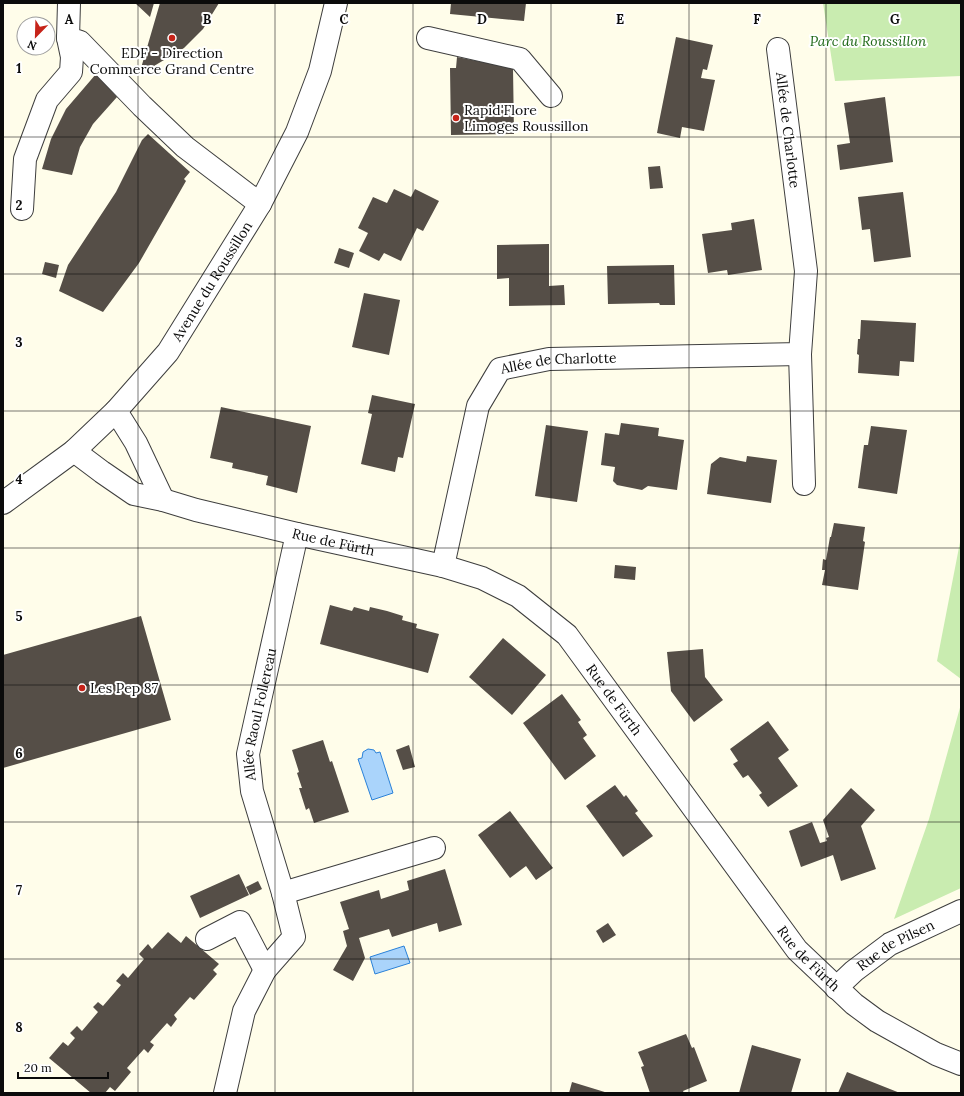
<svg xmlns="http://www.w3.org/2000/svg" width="964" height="1096" viewBox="0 0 964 1096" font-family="Lora,serif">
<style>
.green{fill:#c9ecb0}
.water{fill:#aad4fb;stroke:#2a81d8}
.building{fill:#554e47}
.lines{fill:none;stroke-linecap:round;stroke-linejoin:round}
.minor-casing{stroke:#3e3e3e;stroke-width:24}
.minor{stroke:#fff;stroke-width:22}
.grid{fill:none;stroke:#0b0b0b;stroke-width:1;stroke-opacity:0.55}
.poi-dot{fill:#c62319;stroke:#fff;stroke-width:1.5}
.labels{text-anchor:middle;stroke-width:4;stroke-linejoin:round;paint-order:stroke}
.park-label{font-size:14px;font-style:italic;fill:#1f6817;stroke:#fff}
.poi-label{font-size:14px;fill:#0b0b0b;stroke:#fff;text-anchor:start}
.street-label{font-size:14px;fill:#0b0b0b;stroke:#fff}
.grid-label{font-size:13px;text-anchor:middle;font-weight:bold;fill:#0b0b0b;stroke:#fff;stroke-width:4;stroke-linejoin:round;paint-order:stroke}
</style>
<rect width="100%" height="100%" fill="#fffdea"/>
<path class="green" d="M 823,3 L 961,3 L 961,76 L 835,81 Z
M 961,537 L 961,679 L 937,661 Z
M 961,704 L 961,888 L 894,919 L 929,819 Z"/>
<path class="water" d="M 368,749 L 374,750 L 376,753 L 380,752 L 393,793 L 372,800 L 358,759 L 362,758 L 363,752 Z
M 404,946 L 410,963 L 375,974 L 370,957 Z"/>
<path class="building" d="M 135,3 L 154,3 L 150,17 Z
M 160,3 L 219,3 L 203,29 L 184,48 L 139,75 Z
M 451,3 L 526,3 L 524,21 L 450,14 Z
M 676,37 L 713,45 L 707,70 L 703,69 L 701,78 L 715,80 L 704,131 L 682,127 L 680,138 L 657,133 L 659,122 Z
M 457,57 L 513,68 L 514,134 L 451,135 L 450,68 L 456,68 Z
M 96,74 L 117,97 L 93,124 L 80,147 L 72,175 L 42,169 L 51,139 L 66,109 Z
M 885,97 L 893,162 L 840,170 L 837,145 L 850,143 L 844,103 Z
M 148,134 L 190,172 L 184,179 L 186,181 L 139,263 L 103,312 L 59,291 L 68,265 L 116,192 L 142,140 Z
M 660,166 L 663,188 L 650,189 L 648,167 Z
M 394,189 L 411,197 L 415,189 L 439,201 L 423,231 L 417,228 L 401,261 L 384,253 L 379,261 L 359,251 L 368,233 L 358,228 L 373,197 L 387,203 Z
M 903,192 L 911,257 L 874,262 L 870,229 L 862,230 L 858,197 Z
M 754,219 L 762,270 L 728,275 L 727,270 L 708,273 L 702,234 L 732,230 L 731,223 Z
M 549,244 L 549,286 L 564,285 L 565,305 L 509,306 L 509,278 L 497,279 L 497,245 Z
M 339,248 L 354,253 L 349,268 L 334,263 Z
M 45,262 L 59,265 L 56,278 L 42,274 Z
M 674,265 L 675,305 L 660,305 L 659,303 L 608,304 L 607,266 Z
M 364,293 L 400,300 L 389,355 L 352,347 Z
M 861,320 L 916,323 L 914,362 L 900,361 L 899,376 L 858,373 L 859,355 L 857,354 L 858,339 L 860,339 Z
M 372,395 L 415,404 L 403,458 L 398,457 L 395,472 L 361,464 L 372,414 L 368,413 Z
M 221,407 L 311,426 L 297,493 L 266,485 L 268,476 L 232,468 L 233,463 L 210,458 Z
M 621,423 L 659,428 L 658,436 L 684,440 L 677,490 L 648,486 L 642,490 L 617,485 L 613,481 L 615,467 L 601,465 L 605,433 L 619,435 Z
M 546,425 L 588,431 L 577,502 L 535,496 Z
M 871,426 L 907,430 L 897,494 L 858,488 L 864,445 L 868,445 Z
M 747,456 L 777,460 L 771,503 L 707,494 L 711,464 L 720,457 L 746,462 Z
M 834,523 L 865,527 L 863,541 L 865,542 L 858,590 L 822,585 L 825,570 L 822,570 L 823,559 L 826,560 L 830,537 L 831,537 Z
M 615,565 L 636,567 L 635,580 L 614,578 Z
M 330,605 L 352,611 L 354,607 L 369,611 L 370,607 L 387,611 L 403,616 L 402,620 L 417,624 L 416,628 L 439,634 L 428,673 L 320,644 Z
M 141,616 L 171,720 L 3,768 L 3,655 Z
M 503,638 L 546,675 L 512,715 L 469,677 Z
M 703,649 L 705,677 L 723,700 L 694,722 L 671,691 L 667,652 Z
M 562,694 L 581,720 L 578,722 L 587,735 L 583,738 L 596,756 L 565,780 L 523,723 Z
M 768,721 L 789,750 L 778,758 L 798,786 L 768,807 L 759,795 L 762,793 L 748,775 L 743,778 L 733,764 L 738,761 L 730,749 Z
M 323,740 L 330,762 L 332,761 L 349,812 L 314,823 L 309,808 L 306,810 L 299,788 L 302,788 L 297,773 L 299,772 L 292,750 Z
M 409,745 L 415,767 L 403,770 L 396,750 Z
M 615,785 L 624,797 L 626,795 L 638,811 L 635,813 L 653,836 L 623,857 L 586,806 Z
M 851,788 L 875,810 L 861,826 L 876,869 L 841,881 L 833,855 L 801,867 L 789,831 L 812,822 L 820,843 L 827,841 L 826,838 L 829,837 L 823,820 Z
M 510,811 L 553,868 L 536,880 L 526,866 L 510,878 L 478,835 Z
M 445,869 L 462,925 L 439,932 L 437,923 L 392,937 L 389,929 L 359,938 L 365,958 L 353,981 L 333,970 L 347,946 L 343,931 L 349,929 L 340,902 L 379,890 L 381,899 L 409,890 L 407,881 Z
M 239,874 L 249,895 L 200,918 L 190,896 Z
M 258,881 L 262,889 L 250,895 L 246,887 Z
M 608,923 L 616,935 L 603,943 L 596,931 Z
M 168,932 L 181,943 L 186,936 L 219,964 L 213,970 L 217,974 L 194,1000 L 190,997 L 174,1015 L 177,1019 L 171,1027 L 167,1023 L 150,1042 L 154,1045 L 148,1053 L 144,1049 L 127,1068 L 131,1072 L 115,1091 L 110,1087 L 105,1093 L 91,1093 L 49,1058 L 63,1042 L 68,1046 L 75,1038 L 70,1033 L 77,1026 L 82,1031 L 98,1012 L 93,1007 L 98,1002 L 103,1006 L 121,985 L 116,981 L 123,973 L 128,978 L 144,959 L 139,954 L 148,944 L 152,949 Z
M 686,1034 L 692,1048 L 694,1047 L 707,1081 L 683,1091 L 684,1093 L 650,1093 L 641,1067 L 644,1066 L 638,1052 Z
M 752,1045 L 801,1059 L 791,1093 L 739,1093 Z
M 847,1072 L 900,1093 L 838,1093 Z
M 572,1082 L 608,1093 L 569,1093 Z"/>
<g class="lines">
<defs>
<g id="minor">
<path d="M 69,3 L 68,38 L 80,42 L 142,106 L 185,147 L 260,204"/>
<path d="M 428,38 L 520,59 L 551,96"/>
<path d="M 22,209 L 25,159 L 47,100 L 71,72 L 72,57 L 68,38"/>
<path d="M 800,354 L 804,484"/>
<path d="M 116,411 L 136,443 L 163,500"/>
<path id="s1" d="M 74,451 L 102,472 L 134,494 L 163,500 L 196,510 L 297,534 L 443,566 L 482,578 L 518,596 L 567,635 L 797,950 L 854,1004 L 877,1021 L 936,1054 L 961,1064"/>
<path id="s2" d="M 3,503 L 74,451 L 116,411 L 168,352 L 260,204 L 297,132 L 320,71 L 336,3"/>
<path id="s3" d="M 443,566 L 478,406 L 500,369 L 549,359 L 800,354 L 806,271 L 778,49"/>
<path d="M 283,893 L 434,848"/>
<path d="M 207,939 L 240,922 L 265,970"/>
<path id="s4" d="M 836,988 L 854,971 L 890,944 L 961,911"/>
<path id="s5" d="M 225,1093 L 244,1011 L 265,970 L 294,937 L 283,893 L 252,791 L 248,754 L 297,534"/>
</g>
</defs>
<use href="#minor" class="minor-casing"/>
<use href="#minor" class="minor"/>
</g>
<path class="grid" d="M 138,3 L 138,1093M 275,3 L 275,1093M 413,3 L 413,1093M 551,3 L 551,1093M 689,3 L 689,1093M 826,3 L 826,1093M 3,137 L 961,137M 3,274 L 961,274M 3,411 L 961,411M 3,548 L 961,548M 3,685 L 961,685M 3,822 L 961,822M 3,959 L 961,959"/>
<g class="poi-dot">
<circle cx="172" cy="38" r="4"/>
<circle cx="456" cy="118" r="4"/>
<circle cx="82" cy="688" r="4"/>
</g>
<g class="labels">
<g class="park-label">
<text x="868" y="46">Parc du Roussillon</text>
</g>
<g class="poi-label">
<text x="172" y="58" text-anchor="middle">EDF - Direction<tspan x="172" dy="16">Commerce Grand Centre</tspan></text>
<text x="464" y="115">Rapid'Flore<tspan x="464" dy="16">Limoges Roussillon</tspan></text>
<text x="90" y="693">Les Pep 87</text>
</g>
<g class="street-label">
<text transform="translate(788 130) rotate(83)" y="5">Allée de Charlotte</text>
<text dy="5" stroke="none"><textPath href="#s2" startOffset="308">Avenue du Roussillon</textPath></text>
<text dy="5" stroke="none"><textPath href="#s3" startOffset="266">Allée de Charlotte</textPath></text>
<text dy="5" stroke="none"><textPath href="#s1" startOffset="279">Rue de Fürth</textPath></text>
<text dy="5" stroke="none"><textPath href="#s1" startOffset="615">Rue de Fürth</textPath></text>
<text dy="5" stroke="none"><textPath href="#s5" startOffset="404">Allée Raoul Follereau</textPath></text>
<text dy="5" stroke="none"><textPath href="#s4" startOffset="74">Rue de Pilsen</textPath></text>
<text dy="5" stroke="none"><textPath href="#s1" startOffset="939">Rue de Fürth</textPath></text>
</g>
</g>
<g class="grid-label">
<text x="69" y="24">A</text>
<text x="207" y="24">B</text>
<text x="344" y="24">C</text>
<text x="482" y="24">D</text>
<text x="620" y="24">E</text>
<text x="757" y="24">F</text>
<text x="895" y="24">G</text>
<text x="19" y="73">1</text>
<text x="19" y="210">2</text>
<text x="19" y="347">3</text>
<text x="19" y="484">4</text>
<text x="19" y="621">5</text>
<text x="19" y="758">6</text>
<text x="19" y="895">7</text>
<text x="19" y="1032">8</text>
</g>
<rect width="964" height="1096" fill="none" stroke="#0b0b0b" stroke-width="8"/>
<g transform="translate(36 36) rotate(203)"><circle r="19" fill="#ffffff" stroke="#9d9d9d"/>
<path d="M0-3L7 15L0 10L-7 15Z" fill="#c62319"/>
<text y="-6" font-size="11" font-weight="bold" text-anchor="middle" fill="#0b0b0b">N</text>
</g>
<path d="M18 1072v6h90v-6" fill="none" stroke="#0b0b0b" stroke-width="2"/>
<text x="24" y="1072" font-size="12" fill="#0b0b0b" stroke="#ffffff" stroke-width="3" paint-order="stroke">20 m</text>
</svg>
